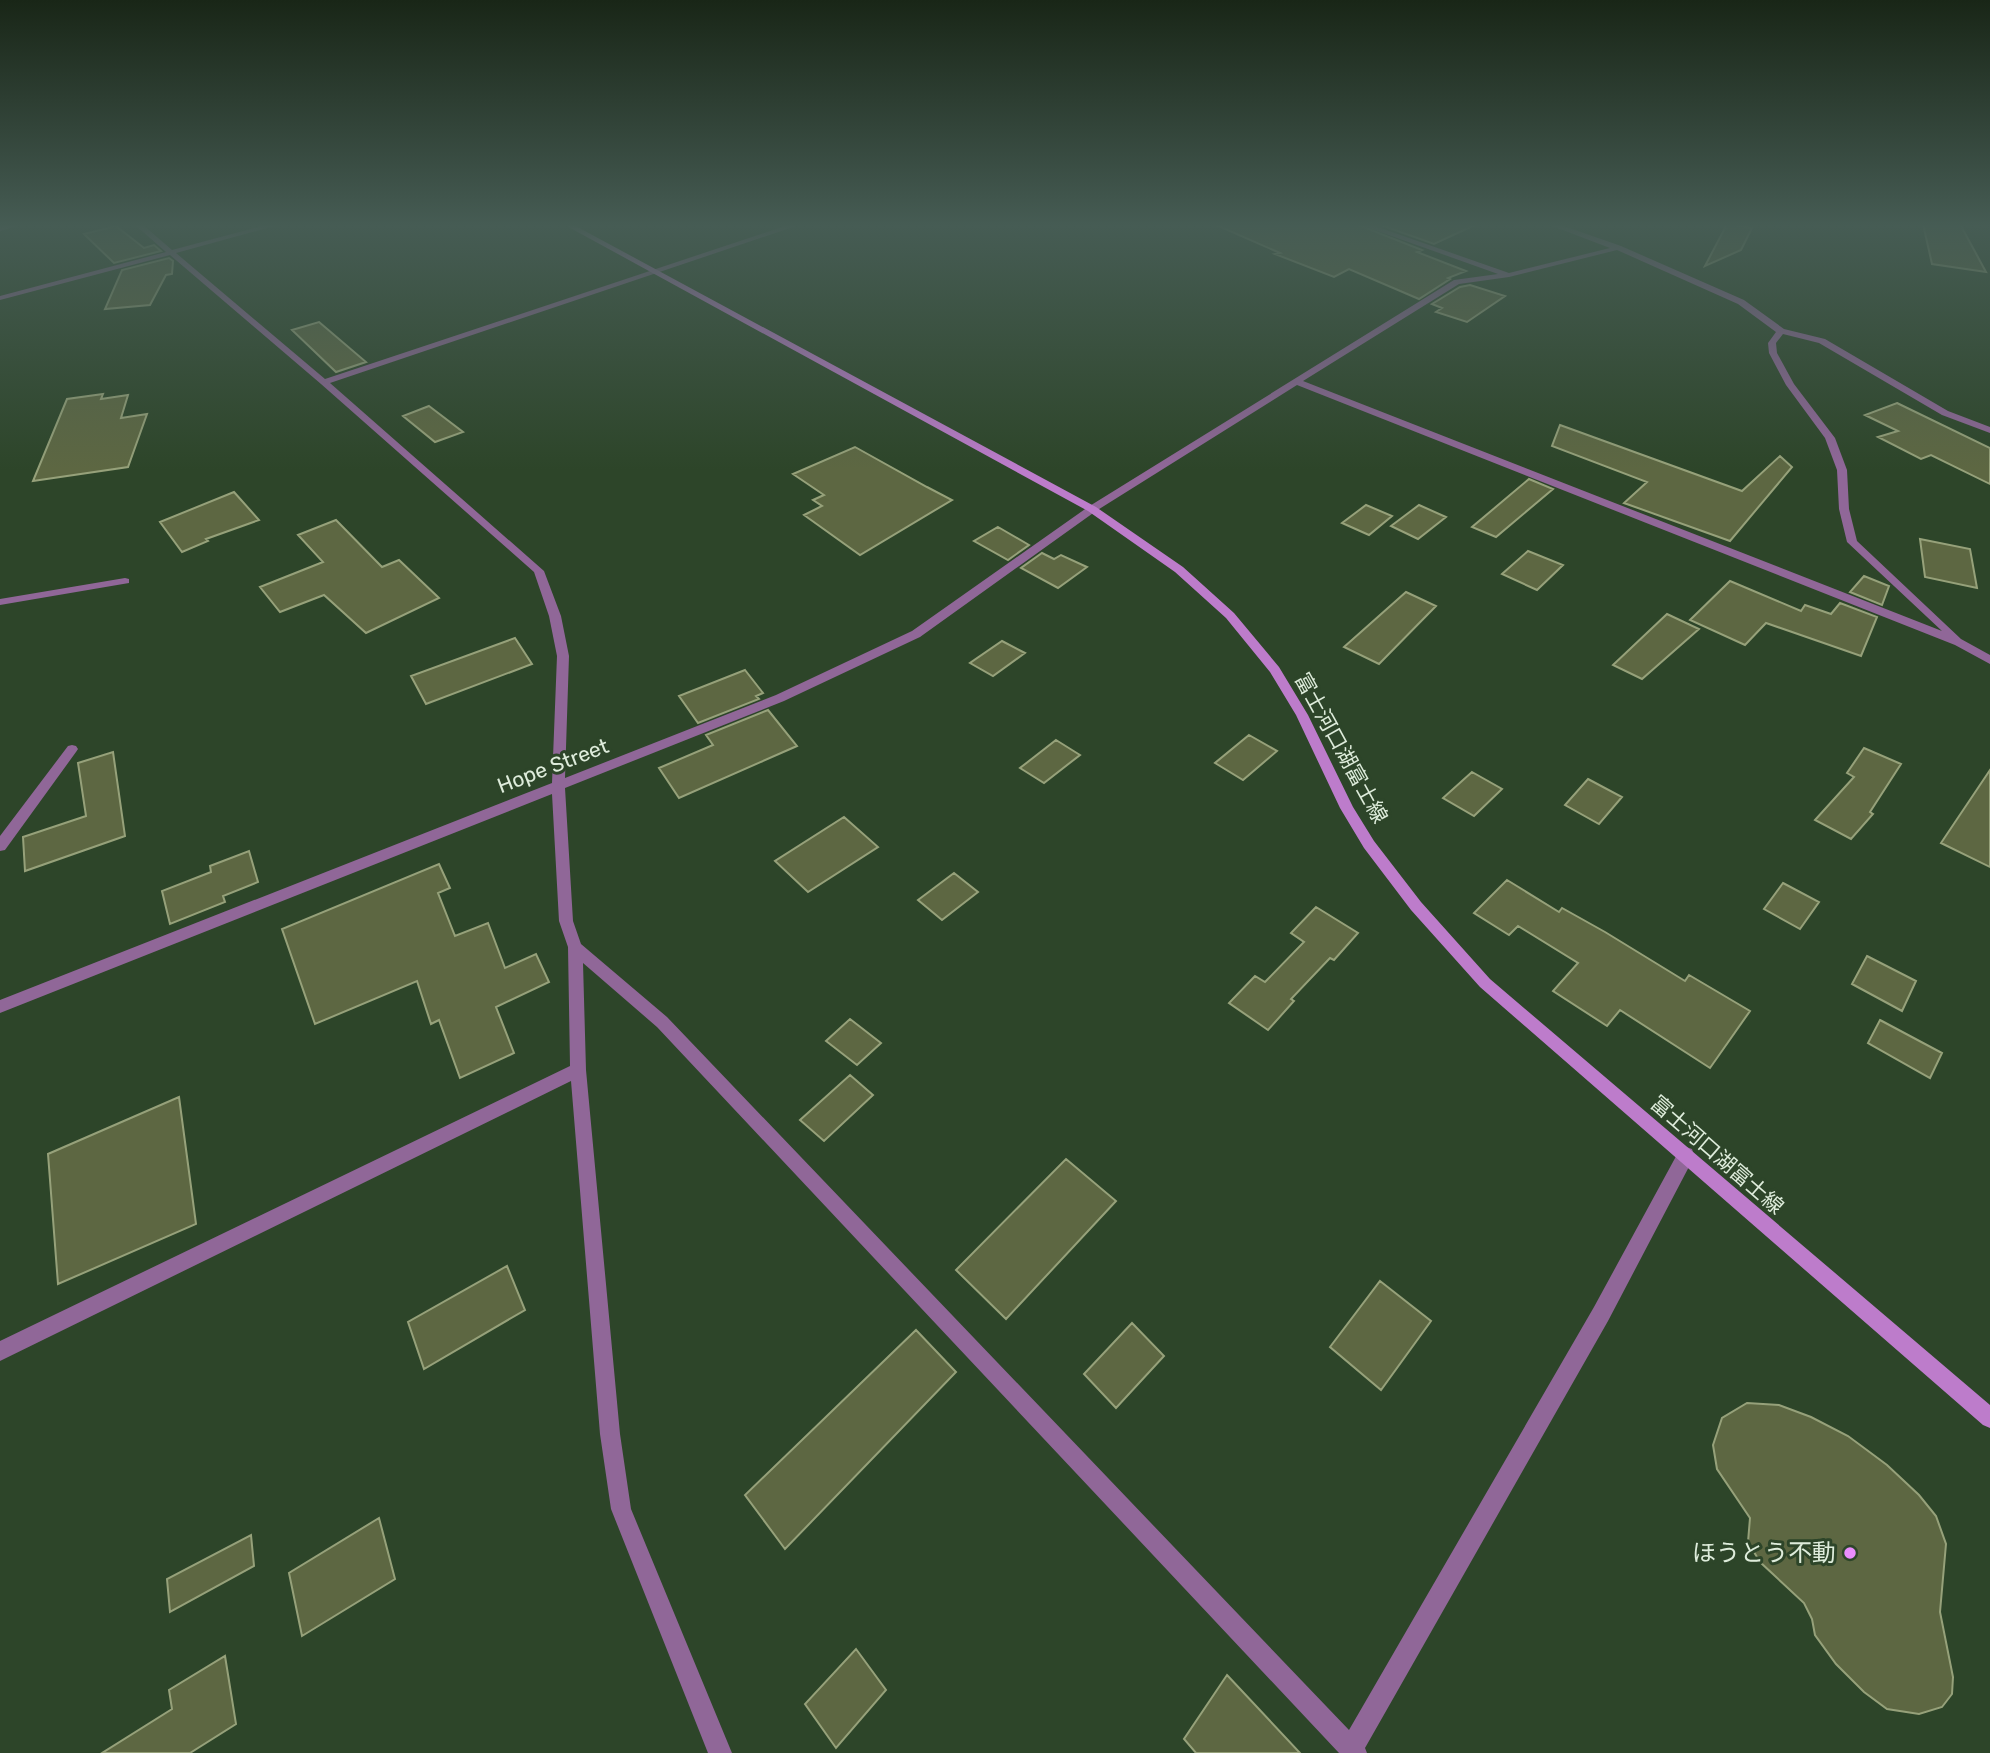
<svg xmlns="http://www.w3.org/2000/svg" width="1990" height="1753" viewBox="0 0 1990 1753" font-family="Rubik,'Noto Sans JP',sans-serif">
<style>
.building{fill:#5d6742;stroke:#96a17a;stroke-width:2}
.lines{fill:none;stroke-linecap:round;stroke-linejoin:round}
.minor{fill:#906798;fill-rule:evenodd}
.secondary{fill:#bd7ccb;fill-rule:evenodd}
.poi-dot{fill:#ea8dfd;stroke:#2d4529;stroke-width:2.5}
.labels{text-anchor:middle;stroke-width:6;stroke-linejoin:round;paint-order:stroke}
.street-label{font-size:21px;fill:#deecdb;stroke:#2d4529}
.near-poi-label{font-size:24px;fill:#deecdb;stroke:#2d4529;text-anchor:end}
</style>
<rect width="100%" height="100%" fill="#2d4529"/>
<path class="building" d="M 1214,224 L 1356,224 L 1422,250 L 1417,252 L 1466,271 L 1448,278 L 1450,279 L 1419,299 L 1349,269 L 1334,277 L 1275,254 L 1280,253 Z
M 1378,224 L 1477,224 L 1434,244 Z
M 1727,224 L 1752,228 L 1741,250 L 1705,266 Z
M 1923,224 L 1960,224 L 1986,272 L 1932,264 Z
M 116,226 L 144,248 L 154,245 L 161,251 L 114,263 L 84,234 Z
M 169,258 L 173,261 L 172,274 L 166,275 L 150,305 L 105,309 L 122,270 Z
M 1470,285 L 1505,296 L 1467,322 L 1436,312 L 1442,308 L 1432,304 L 1460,287 Z
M 319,322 L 366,362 L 336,372 L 292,330 Z
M 103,394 L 101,399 L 128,395 L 121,418 L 147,414 L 128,467 L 33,481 L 67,399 Z
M 1897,403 L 1990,448 L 1990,484 L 1931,455 L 1921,459 L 1878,437 L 1898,431 L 1865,415 Z
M 429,406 L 463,432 L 435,442 L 403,416 Z
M 1560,425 L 1742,491 L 1780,456 L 1792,467 L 1730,541 L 1624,503 L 1647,482 L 1552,446 Z
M 855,447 L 927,487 L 952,500 L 860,555 L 804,515 L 822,506 L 813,500 L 824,495 L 793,474 Z
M 1529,479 L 1553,489 L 1496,537 L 1472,527 Z
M 234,492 L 259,520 L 206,539 L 208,541 L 182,552 L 160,522 Z
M 1366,505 L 1392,516 L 1369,535 L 1342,523 Z
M 1419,505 L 1446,517 L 1418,539 L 1391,526 Z
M 336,520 L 382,567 L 399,560 L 439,598 L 366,633 L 324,595 L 280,612 L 260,587 L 323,562 L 298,535 Z
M 998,527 L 1029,545 L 1008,560 L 974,541 Z
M 1920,539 L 1970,549 L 1977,588 L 1925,577 Z
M 1528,551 L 1563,565 L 1537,590 L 1502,574 Z
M 1042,553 L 1054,559 L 1061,555 L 1087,567 L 1058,588 L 1021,568 Z
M 1864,576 L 1889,586 L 1882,605 L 1850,592 Z
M 1730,581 L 1801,611 L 1805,605 L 1831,614 L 1840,603 L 1877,617 L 1861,656 L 1766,623 L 1745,645 L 1690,620 Z
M 1406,592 L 1436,606 L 1379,664 L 1344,647 Z
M 1667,614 L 1699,629 L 1642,679 L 1613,665 Z
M 515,638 L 532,664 L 426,704 L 411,676 Z
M 1002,641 L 1025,653 L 993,676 L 970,663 Z
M 745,670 L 763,693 L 756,696 L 759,699 L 698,723 L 679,696 Z
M 768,710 L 797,746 L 679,798 L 659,768 L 713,745 L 706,735 Z
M 1249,735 L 1277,751 L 1243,780 L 1215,763 Z
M 1056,740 L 1080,755 L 1044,783 L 1020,768 Z
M 1864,748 L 1901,764 L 1870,812 L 1873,814 L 1851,839 L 1815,820 L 1854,777 L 1847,773 Z
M 113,752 L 125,836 L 25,871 L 23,837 L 86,816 L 78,763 Z
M 1990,770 L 1990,867 L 1941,843 Z
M 1472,772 L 1502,789 L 1474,816 L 1443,798 Z
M 1588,779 L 1622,797 L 1599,824 L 1565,805 Z
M 844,817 L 878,847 L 808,892 L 775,861 Z
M 249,851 L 258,882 L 223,896 L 225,902 L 170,924 L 162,891 L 211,872 L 210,866 Z
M 439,864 L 450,888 L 438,893 L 455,936 L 488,923 L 505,968 L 536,954 L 549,982 L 496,1007 L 514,1053 L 460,1078 L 439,1020 L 431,1024 L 417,981 L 315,1024 L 282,929 Z
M 954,873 L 978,892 L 942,920 L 918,900 Z
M 1507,880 L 1559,912 L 1562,908 L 1605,932 L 1685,981 L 1689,975 L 1750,1011 L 1710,1068 L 1620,1010 L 1607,1026 L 1553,991 L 1578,963 L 1518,926 L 1509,935 L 1474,913 Z
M 1783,883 L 1819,902 L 1800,929 L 1764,909 Z
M 1316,907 L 1358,933 L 1334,960 L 1330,958 L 1291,999 L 1294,1001 L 1268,1030 L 1229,1003 L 1255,976 L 1265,982 L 1304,942 L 1291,933 Z
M 1867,956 L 1916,981 L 1902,1011 L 1852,984 Z
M 850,1019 L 881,1043 L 857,1065 L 826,1041 Z
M 1880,1020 L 1942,1053 L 1930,1078 L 1868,1043 Z
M 850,1075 L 873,1095 L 824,1141 L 800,1120 Z
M 179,1097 L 196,1224 L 58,1284 L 48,1154 Z
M 1066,1159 L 1116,1201 L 1006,1319 L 956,1270 Z
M 507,1266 L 525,1310 L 424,1369 L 408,1322 Z
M 1380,1281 L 1431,1321 L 1381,1390 L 1330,1347 Z
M 1132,1323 L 1164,1356 L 1116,1408 L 1084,1374 Z
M 916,1330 L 956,1372 L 785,1549 L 745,1495 Z
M 1747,1403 L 1779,1405 L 1811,1417 L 1848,1436 L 1887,1465 L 1919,1495 L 1936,1516 L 1946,1544 L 1940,1612 L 1953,1677 L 1952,1694 L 1942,1707 L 1919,1714 L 1887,1709 L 1864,1692 L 1836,1664 L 1815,1635 L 1812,1619 L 1804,1603 L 1760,1562 L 1748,1542 L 1750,1518 L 1717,1469 L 1713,1445 L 1722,1418 Z
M 379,1518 L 395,1579 L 302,1636 L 289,1573 Z
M 251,1535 L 254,1566 L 170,1612 L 167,1579 Z
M 856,1649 L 886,1690 L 836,1748 L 805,1704 Z
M 225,1656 L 236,1724 L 190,1753 L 102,1753 L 172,1709 L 169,1690 Z
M 1227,1675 L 1300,1753 L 1196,1753 L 1184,1739 Z"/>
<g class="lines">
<path class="minor" d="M 10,224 L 24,224 L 0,231 L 0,227 Z
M 134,224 L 142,224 L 172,250 L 269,224 L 282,224 L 176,253 L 325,379 L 791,224 L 802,224 L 330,383 L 544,571 L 561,616 L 569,656 L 565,778 L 776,695 L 912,631 L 1088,507 L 1454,280 L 1498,274 L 1358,224 L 1369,224 L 1509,273 L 1610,248 L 1547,224 L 1558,224 L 1621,246 L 1744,300 L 1784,329 L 1825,339 L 1948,411 L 1990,427 L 1990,433 L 1942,415 L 1819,343 L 1783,334 L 1776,343 L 1777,353 L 1794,384 L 1835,438 L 1847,470 L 1849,509 L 1857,541 L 1961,639 L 1990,655 L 1990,664 L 1955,645 L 1297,385 L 1096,511 L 920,637 L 784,701 L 565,788 L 573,921 L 581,944 L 667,1017 L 1349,1730 L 1594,1307 L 1680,1149 L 1686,1147 L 1692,1149 L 1694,1155 L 1692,1161 L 1608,1321 L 1365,1748 L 1367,1753 L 1339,1753 L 657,1027 L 583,963 L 586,1070 L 620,1434 L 631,1509 L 732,1753 L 708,1753 L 611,1509 L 600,1434 L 571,1081 L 0,1361 L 0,1341 L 570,1066 L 568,947 L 559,921 L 552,794 L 0,1013 L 0,1000 L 552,783 L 557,656 L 549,616 L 534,572 L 321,384 L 170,255 L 0,300 L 0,296 L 166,252 ZM 1617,250 L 1738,304 L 1776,332 L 1768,343 L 1769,353 L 1786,385 L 1825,438 L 1837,470 L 1839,509 L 1847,542 L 1942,631 L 1303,381 L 1459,284 L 1509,277 Z
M 125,578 L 129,579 L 129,583 L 0,605 L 0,599 Z
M 72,745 L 76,746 L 78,749 L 76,752 L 5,850 L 0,851 L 0,836 L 68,746 Z"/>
<path class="secondary" d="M 563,224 L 572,224 L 1096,507 L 1183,567 L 1234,613 L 1279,667 L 1308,715 L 1353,807 L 1374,841 L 1421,902 L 1490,979 L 1990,1405 L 1990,1428 L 1983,1425 L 1480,987 L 1411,910 L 1364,848 L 1340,808 L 1296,715 L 1270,672 L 1226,618 L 1175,572 L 1088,511 Z"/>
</g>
<linearGradient id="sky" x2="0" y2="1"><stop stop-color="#192617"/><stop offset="0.48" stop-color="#465c54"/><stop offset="1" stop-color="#465c54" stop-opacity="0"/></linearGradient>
<rect width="1990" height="470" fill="url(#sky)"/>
<circle class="poi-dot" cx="1850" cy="1553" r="7"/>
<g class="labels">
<g class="street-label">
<text transform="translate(1341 748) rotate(61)" y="7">富士河口湖富士線</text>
<text transform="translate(553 766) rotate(-21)" y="7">Hope Street</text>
<text transform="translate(1717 1155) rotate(41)" y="7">富士河口湖富士線</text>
</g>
<g class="near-poi-label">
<text x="1836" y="1561">ほうとう不動</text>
</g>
</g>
</svg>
